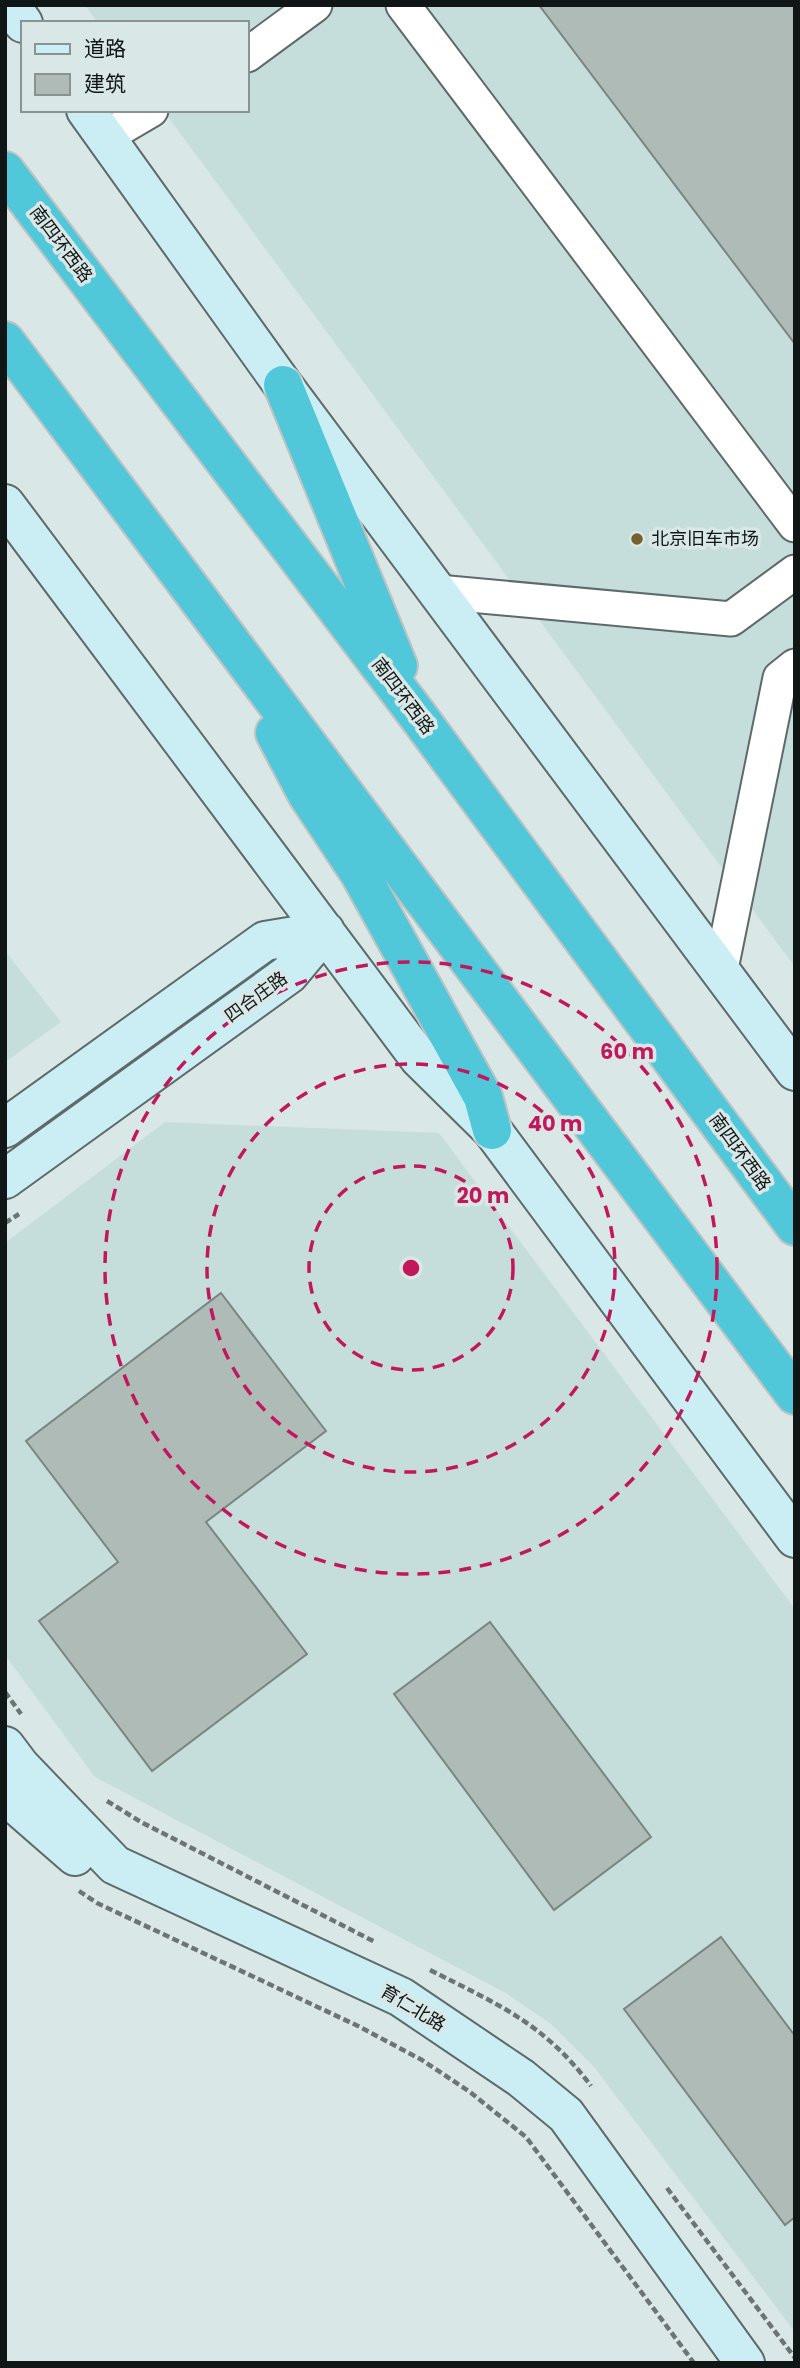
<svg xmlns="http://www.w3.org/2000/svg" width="800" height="2368" viewBox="0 0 800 2368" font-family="Poppins,'Noto Sans SC',sans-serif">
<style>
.built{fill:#c6dedb}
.building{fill:#aebbb6;stroke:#7a8580;stroke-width:2}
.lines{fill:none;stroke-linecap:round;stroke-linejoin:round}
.street-casing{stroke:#5e6a69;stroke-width:37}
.secondary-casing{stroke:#5e6a69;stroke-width:42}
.highway-casing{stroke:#c1c2c2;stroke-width:42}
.path{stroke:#6c7574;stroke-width:4.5;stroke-dasharray:7 3.5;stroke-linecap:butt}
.street{stroke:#fff;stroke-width:33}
.secondary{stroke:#caeef4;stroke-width:38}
.highway{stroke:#50c8d9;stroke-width:38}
.ring{fill:none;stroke:#c2185b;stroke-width:3.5;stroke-dasharray:12 9}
.poi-dot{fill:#736230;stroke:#d9e7e6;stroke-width:2.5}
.labels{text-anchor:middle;stroke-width:7;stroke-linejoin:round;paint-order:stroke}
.street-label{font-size:18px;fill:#101515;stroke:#d9e7e6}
.poi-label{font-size:18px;fill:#101515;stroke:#d9e7e6;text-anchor:start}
.centre{fill:#c2185b;stroke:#d9e7e6;stroke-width:3.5}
.ring-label{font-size:21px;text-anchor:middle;font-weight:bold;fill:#c2185b;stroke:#d9e7e6;stroke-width:7;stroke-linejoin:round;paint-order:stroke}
</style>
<rect width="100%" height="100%" fill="#d9e7e6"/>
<path class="built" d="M 85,5 L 795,5 L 795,967 L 163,110 L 247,110 L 247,23 L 98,23 Z
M 5,951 L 61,1022 L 5,1062 Z
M 165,1122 L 439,1133 L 795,1609 L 795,2332 L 594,2067 L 550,2023 L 504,1992 L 95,1777 L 5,1655 L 5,1243 Z"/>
<path class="building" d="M 539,5 L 795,5 L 795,344 Z
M 221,1293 L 326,1431 L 206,1522 L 307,1654 L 152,1771 L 39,1621 L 118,1562 L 26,1441 Z
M 490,1622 L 651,1837 L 554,1910 L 394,1694 Z
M 721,1937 L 795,2036 L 795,2217 L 785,2225 L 624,2009 Z"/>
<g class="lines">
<defs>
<path id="street" d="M 403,5 L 795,525
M 247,55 L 315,5
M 105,137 L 151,110
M 438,592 L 731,619 L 795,572
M 721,969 L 780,678 L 795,666"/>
<path id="secondary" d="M 10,5 L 23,23
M 86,110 L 283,385 L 795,1071
M 5,504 L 419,1058 L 492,1130 L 795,1538
M 5,1128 L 265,941 L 325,931
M 5,1179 L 289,974 L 325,931
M 5,1746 L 20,1766 L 115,1865 L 401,1997 L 521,2078 L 566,2115 L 745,2363
M 5,1795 L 75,1856"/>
<path id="highway" d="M 5,171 L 418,716 L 795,1226
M 5,341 L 795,1395
M 283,385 L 398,666
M 275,733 L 307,794 L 360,874 L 483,1097 L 492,1130"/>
</defs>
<use href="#street" class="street-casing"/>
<use href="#secondary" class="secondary-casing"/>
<use href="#highway" class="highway-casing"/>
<path class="path" d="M 5,1223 L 19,1214
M 5,1692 L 21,1714
M 107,1801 L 141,1822 L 375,1942
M 79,1891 L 97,1903 L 358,2026 L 422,2060 L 470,2092 L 526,2137 L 694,2363
M 430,1970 C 497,2004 544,2023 591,2086
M 667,2188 L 795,2358"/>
<use href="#street" class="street"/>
<use href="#secondary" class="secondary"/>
<use href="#highway" class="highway"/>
</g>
<g class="ring">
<circle cx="411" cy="1268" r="102"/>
<circle cx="411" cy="1268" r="204"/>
<circle cx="411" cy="1268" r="306"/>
</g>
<circle class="poi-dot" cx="637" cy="539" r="7"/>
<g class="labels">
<g class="street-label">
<text transform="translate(61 244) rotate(53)" y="6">南四环西路</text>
<text transform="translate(403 696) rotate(53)" y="6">南四环西路</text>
<text transform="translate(256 997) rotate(-36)" y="6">四合庄路</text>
<text transform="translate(740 1152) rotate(54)" y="6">南四环西路</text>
<text transform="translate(413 2008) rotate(31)" y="6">育仁北路</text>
</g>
<g class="poi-label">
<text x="651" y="545">北京旧车市场</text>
</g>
</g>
<circle cx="411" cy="1268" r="10" class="centre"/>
<g class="ring-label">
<text x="627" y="1059">60 m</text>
<text x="555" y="1131">40 m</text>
<text x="483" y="1203">20 m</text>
</g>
<rect width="800" height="2368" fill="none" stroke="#101515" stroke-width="14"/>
<rect x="21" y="21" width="228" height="91" fill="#d9e7e6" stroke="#899392" stroke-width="2"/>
<rect x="35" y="44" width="35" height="10" fill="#caeef4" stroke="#899392" stroke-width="2"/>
<text x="84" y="56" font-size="21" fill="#101515">道路</text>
<rect x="35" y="74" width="35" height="21" fill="#aebbb6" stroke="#899392" stroke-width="2"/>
<text x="84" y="91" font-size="21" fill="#101515">建筑</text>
</svg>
